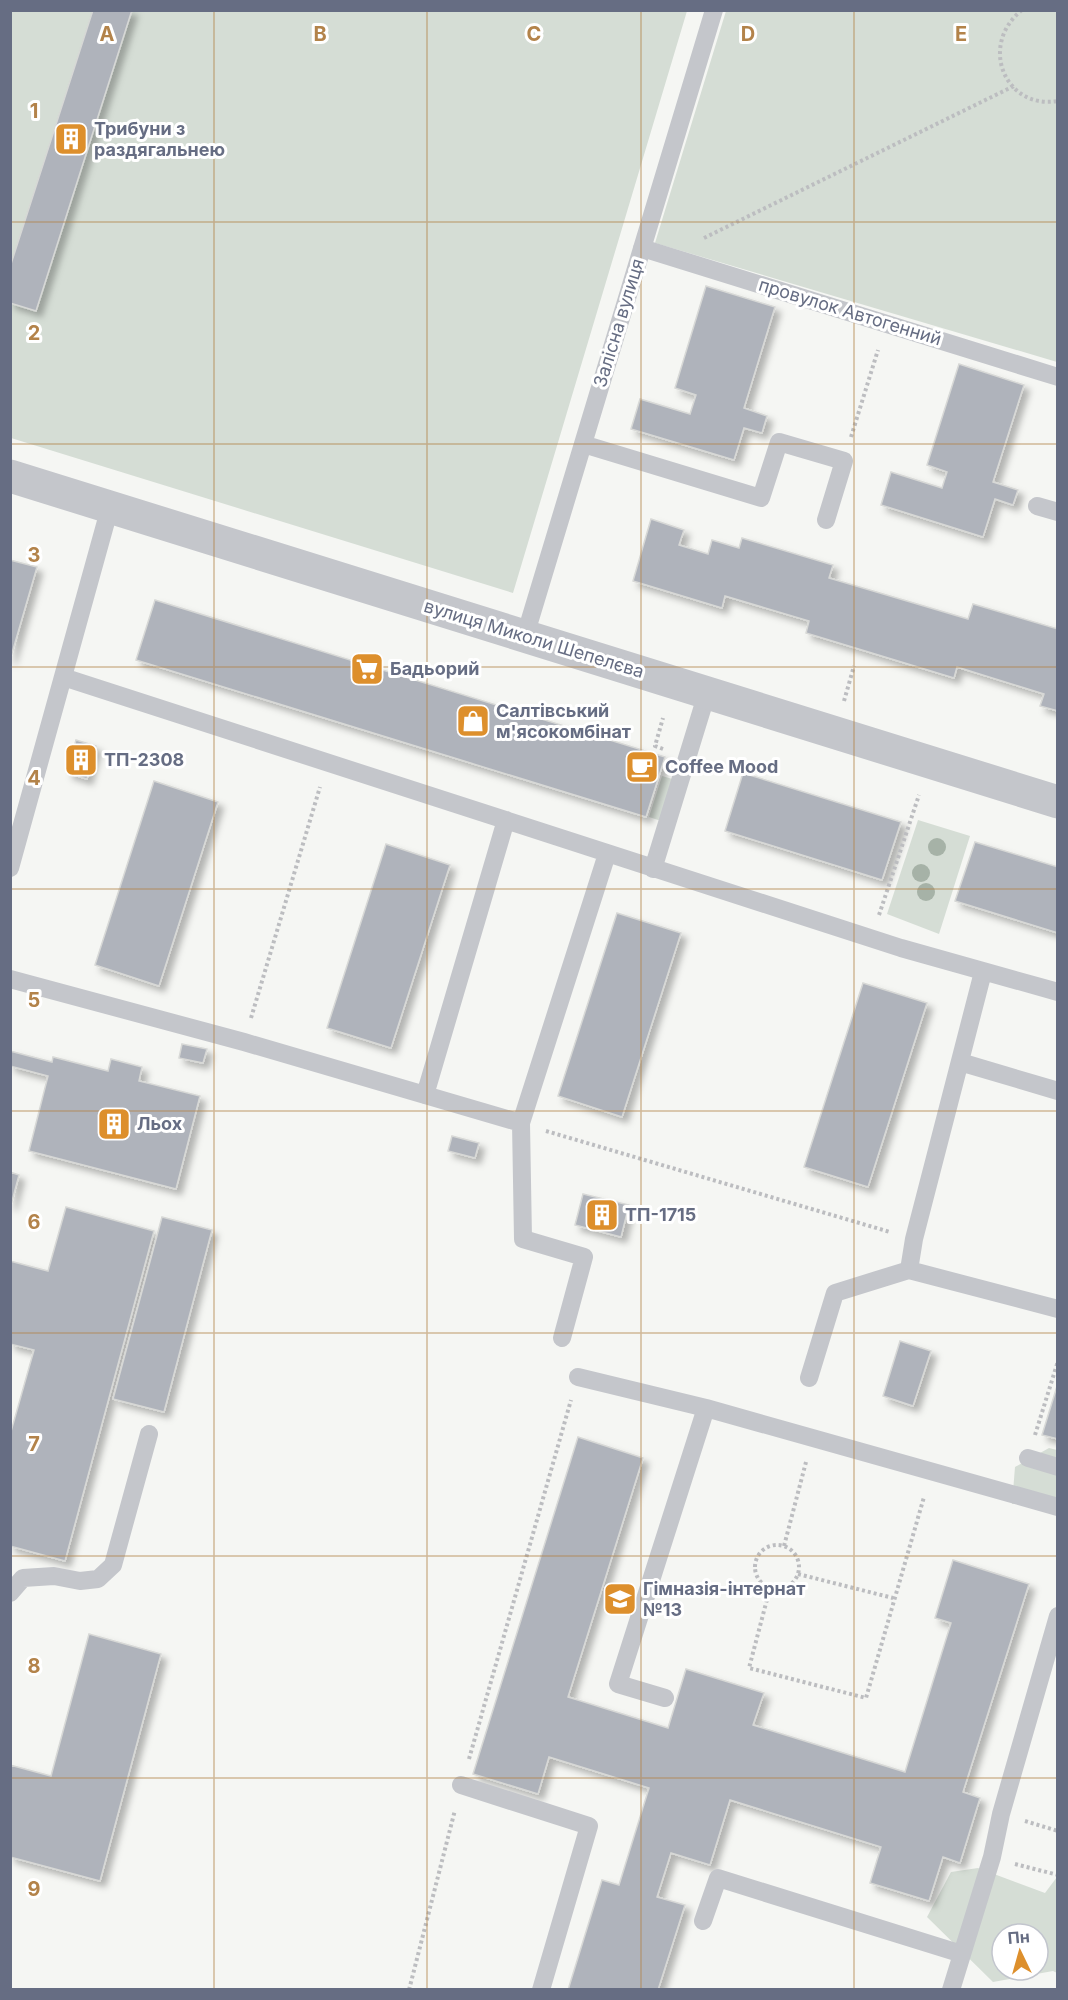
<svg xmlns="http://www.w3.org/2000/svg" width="1068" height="2000" viewBox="0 0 1068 2000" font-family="Inter,sans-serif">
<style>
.green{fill:#d5ddd5;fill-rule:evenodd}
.building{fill:#afb3bb;stroke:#d7d8d6;stroke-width:1.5;filter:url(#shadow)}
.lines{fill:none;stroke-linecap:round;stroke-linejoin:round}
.path{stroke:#bcbdc0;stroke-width:4;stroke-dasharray:3 3;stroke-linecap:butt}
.service{stroke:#c4c6cb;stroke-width:18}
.minor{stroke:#c4c6cb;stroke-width:33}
.tree{fill:#a6b2a7}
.grid{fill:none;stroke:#b3834a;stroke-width:1.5;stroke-opacity:0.55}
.labels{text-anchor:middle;stroke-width:6;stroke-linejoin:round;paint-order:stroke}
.poi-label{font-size:18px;font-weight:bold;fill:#666d83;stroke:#fff;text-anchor:start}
.street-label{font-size:18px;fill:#666d83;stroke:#fff}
.grid-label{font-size:20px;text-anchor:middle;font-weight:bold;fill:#b3834a;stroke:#fff;stroke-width:6;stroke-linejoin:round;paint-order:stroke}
</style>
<defs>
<filter id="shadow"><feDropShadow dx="5.5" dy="5.5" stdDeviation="3" flood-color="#0004"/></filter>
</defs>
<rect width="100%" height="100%" fill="#f5f6f3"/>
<path class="green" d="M 10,11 L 687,11 L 513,593 L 11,438 Z
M 726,11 L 1057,11 L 1057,362 L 655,243 Z
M 662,776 L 676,780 L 664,822 L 649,817 Z
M 918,820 L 970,836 L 939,934 L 887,914 Z
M 1049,1448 L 1057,1450 L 1057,1503 L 1012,1504 L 1015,1467 Z
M 978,1868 L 1045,1893 L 1057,1877 L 1057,1973 L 1053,1971 L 993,1982 L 927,1917 L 951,1872 ZM 1002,1934 L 1038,1934 L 1038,1970 L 1002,1970 Z"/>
<path class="building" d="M 93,10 L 132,10 L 36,311 L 10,303 L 10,267 Z
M 706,286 L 775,307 L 744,408 L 767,416 L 762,433 L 744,428 L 734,460 L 631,429 L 640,399 L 690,414 L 696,395 L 675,388 Z
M 959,364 L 1024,385 L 993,482 L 1018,490 L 1013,505 L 995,499 L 983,537 L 881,505 L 891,472 L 942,488 L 947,472 L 927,465 Z
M 651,519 L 684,530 L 679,545 L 708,554 L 712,540 L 739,548 L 742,538 L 833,565 L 829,578 L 968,619 L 973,604 L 1058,629 L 1058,711 L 1040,706 L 1044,694 L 957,667 L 954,678 L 806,633 L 809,621 L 725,596 L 722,608 L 633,581 Z
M 10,560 L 37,567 L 10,660 Z
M 155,600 L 665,757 L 646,817 L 136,660 Z
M 76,740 L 96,746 L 87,779 L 67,773 Z
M 743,773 L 901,822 L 882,880 L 725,831 Z
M 154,781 L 218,802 L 159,986 L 95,965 Z
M 975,842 L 1058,867 L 1058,933 L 955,901 Z
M 386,844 L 450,865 L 391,1048 L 327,1028 Z
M 617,913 L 681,933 L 622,1117 L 558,1096 Z
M 863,983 L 927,1003 L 868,1187 L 804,1167 Z
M 182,1044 L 207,1049 L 203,1063 L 179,1058 Z
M 10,1051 L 52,1062 L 53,1057 L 108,1071 L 111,1059 L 142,1067 L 139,1081 L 200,1096 L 176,1189 L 29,1151 L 48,1076 L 10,1066 Z
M 452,1136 L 479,1143 L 475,1158 L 448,1151 Z
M 10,1172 L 19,1175 L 11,1205 L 10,1205 Z
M 583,1194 L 629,1205 L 621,1237 L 575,1225 Z
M 66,1207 L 154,1231 L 65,1561 L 10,1546 L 10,1435 L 34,1350 L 10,1344 L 10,1261 L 48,1271 Z
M 162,1217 L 212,1230 L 164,1412 L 113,1399 Z
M 900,1341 L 931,1351 L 913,1406 L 883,1396 Z
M 1058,1383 L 1058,1439 L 1042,1435 Z
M 578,1437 L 643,1458 L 568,1697 L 668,1728 L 686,1669 L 764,1693 L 753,1725 L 905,1772 L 951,1623 L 935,1618 L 953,1560 L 1029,1584 L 963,1792 L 980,1798 L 960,1863 L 943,1857 L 929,1901 L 870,1883 L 881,1847 L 730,1800 L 710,1865 L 671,1853 L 657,1897 L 685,1905 L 658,1990 L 568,1990 L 602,1880 L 619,1885 L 649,1788 L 549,1757 L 538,1794 L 473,1774 Z
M 89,1634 L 161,1654 L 100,1881 L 10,1857 L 10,1765 L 51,1776 Z"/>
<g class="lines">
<path class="path" d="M 1022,10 C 978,45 1005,110 1058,101
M 704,238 L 1014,86
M 851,437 L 878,350
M 844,701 L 854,666
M 663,749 L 655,746 L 663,718
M 879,915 L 919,795
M 251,1018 L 320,787
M 546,1131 L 890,1232
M 1035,1435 L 1058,1361
M755 1567a22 22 0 1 1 44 0a22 22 0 1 1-44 0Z
M 784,1546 L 806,1462
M 798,1574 L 893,1598
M 770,1588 L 749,1668 L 866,1698 L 924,1497
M 469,1759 L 571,1400
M 1025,1821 L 1058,1831
M 1015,1864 L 1058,1875
M 409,1990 L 455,1810"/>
<path class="service" d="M 642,248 L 1058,377
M 583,444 L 761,498 L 779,442 L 844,461 L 826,520
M 1037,506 L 1058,512
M 525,636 L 714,10
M 63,677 L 901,948 L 1058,992
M 10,868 L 110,507
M 653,869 L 707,693
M 10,979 L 244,1042 L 521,1123
M 960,1062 L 1058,1091
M 425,1095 L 506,820
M 909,1270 L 914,1239 L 983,972
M 562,1338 L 584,1257 L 523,1239 L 521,1123 L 607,854
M 578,1377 L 706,1408 L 1058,1507
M 809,1378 L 835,1293 L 909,1270 L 1058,1309
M 1028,1458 L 1058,1467
M 10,1593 L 23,1578 L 54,1576 L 80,1581 L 98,1579 L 113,1565 L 149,1434
M 665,1698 L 618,1684 L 706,1408
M 461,1785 L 589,1826 L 541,1990
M 703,1921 L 718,1878 L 962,1954
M 951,1990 L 992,1857 L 1001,1814 L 1058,1616"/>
<path class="minor" d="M 10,476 L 1058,802"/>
</g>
<g class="tree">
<circle cx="937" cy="847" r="9"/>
<circle cx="921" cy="873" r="9"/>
<circle cx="926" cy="892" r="9"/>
</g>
<path class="grid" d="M 214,10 L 214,1990M 427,10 L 427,1990M 641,10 L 641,1990M 854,10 L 854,1990M 10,222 L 1058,222M 10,444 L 1058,444M 10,667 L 1058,667M 10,889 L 1058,889M 10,1111 L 1058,1111M 10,1333 L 1058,1333M 10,1556 L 1058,1556M 10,1778 L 1058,1778"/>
<defs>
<symbol id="building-square" viewBox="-11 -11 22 22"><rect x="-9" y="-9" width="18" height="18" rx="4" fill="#dd8f2c" stroke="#fff"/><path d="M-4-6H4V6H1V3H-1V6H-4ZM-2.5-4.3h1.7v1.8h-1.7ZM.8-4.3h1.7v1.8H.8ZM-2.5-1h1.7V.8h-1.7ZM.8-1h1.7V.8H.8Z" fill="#fff"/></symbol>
<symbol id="supermarket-square" viewBox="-11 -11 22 22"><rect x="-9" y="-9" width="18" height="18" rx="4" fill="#dd8f2c" stroke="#fff"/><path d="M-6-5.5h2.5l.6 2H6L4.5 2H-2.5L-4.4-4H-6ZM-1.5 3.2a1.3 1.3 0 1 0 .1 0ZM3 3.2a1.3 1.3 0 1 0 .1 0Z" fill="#fff"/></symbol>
<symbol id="shop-square" viewBox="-11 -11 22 22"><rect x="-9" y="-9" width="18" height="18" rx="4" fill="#dd8f2c" stroke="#fff"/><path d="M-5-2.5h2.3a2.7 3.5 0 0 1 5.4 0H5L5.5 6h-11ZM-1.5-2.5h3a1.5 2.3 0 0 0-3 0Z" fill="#fff"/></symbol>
<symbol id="cafe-square" viewBox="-11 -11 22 22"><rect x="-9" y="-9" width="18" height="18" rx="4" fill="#dd8f2c" stroke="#fff"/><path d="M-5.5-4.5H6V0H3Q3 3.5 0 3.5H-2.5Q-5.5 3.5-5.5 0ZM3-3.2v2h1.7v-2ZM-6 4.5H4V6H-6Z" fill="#fff"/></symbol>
<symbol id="school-square" viewBox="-11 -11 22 22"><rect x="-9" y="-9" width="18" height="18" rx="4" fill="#dd8f2c" stroke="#fff"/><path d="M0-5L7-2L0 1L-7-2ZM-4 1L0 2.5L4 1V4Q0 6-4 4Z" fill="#fff"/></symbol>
</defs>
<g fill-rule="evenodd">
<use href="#building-square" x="52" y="120" width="38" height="38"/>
<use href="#supermarket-square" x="348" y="650" width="38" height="38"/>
<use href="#shop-square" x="454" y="702" width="38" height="38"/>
<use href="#building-square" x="62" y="741" width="38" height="38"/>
<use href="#cafe-square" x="623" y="748" width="38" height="38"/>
<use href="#building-square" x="95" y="1105" width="38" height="38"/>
<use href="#building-square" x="583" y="1196" width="38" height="38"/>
<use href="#school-square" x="601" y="1580" width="38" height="38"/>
</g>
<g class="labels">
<g class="poi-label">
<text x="94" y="135">Трибуни з<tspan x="94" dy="21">раздягальнею</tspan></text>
<text x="390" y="675">Бадьорий</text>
<text x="496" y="717">Салтівський<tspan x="496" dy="21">м'ясокомбінат</tspan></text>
<text x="104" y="766">ТП-2308</text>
<text x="665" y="773">Coffee Mood</text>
<text x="137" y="1130">Льох</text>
<text x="625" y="1221">ТП-1715</text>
<text x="643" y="1595">Гімназія-інтернат<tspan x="643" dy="21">№13</tspan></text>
</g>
<g class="street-label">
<text transform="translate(850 312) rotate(17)" y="6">провулок Автогенний</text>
<text transform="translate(619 323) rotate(-73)" y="6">Залісна вулиця</text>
<text transform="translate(534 639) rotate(17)" y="6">вулиця Миколи Шепелєва</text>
</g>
</g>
<g class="grid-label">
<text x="107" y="41">A</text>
<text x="320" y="41">B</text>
<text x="534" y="41">C</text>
<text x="748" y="41">D</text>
<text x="961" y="41">E</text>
<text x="34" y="118">1</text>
<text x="34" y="340">2</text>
<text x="34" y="562">3</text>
<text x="34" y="785">4</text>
<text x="34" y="1007">5</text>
<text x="34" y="1229">6</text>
<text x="34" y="1451">7</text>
<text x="34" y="1673">8</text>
<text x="34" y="1896">9</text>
</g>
<rect width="1068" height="2000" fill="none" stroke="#666d83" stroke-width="24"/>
<g transform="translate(1020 1952) rotate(355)"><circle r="28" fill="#ffffff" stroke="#c2c5cd" stroke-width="1.5"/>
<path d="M0-4.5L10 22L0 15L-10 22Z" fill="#dd8f2c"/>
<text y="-9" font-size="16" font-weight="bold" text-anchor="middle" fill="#666d83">Пн</text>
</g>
</svg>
